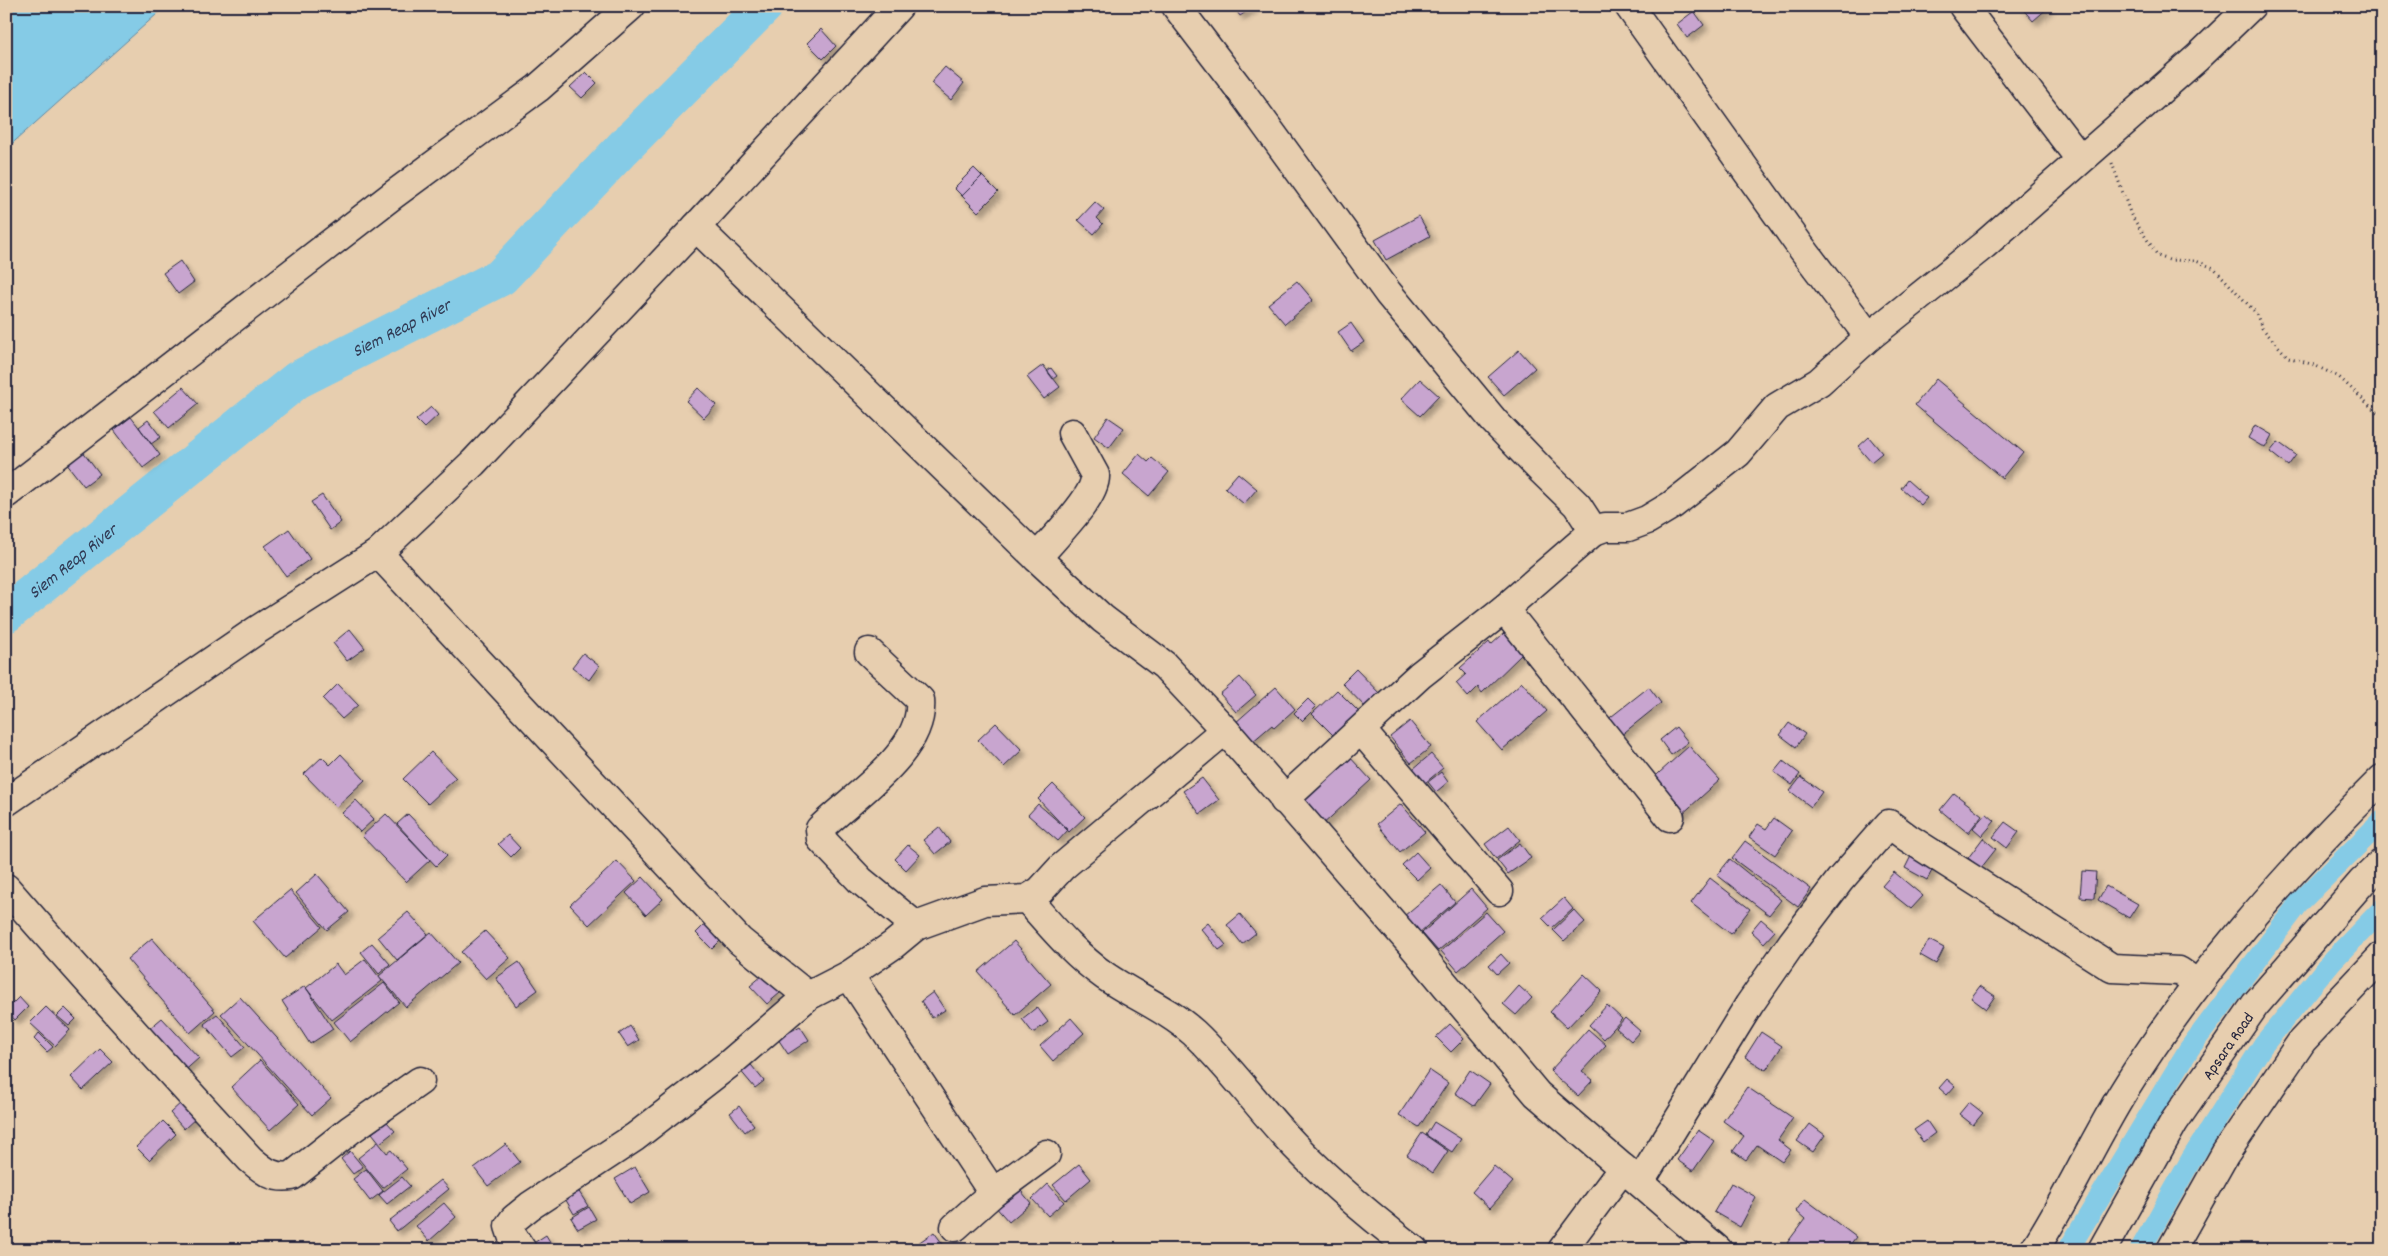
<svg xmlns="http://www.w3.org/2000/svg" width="2388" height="1256" viewBox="0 0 2388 1256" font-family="Dekko,sans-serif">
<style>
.water{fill:#85cbe6;stroke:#5d87a2}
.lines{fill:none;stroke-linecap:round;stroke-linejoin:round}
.canal{stroke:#85cbe6;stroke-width:21}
.river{stroke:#85cbe6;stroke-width:38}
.building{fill:#c8a5cf;stroke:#22223b;filter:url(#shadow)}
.minor-casing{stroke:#22223b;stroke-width:31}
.path{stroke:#22223b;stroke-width:3;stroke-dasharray:1 4;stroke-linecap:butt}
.minor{stroke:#e7ceaf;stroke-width:28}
.labels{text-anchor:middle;stroke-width:4;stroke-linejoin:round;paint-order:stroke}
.street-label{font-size:16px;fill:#22223b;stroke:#e7ceaf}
.water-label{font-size:18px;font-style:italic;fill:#313b55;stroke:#e7ceaf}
</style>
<defs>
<filter id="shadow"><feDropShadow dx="4.5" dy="4.5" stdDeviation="2.5" flood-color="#0004"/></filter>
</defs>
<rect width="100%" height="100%" fill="#e7ceaf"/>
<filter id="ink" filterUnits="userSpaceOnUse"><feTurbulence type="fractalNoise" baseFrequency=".02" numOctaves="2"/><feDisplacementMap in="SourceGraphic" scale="10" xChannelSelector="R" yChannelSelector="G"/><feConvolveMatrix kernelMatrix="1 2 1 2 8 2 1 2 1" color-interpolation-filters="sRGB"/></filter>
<g filter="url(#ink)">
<path class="water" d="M 6,6 L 166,6 L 6,149 Z"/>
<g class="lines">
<path class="canal" d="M 2068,1250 L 2189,1049 L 2300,902 L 2382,821
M 2140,1250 L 2192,1158 L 2263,1045 L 2331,962 L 2382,909"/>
<path class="river" id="s1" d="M 6,614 L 297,380 L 501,277 L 622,149 L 764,6"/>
</g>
<path class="building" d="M 1233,6 L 1255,6 L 1240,16 Z
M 2020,6 L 2050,6 L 2033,21 Z
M 1694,11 L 1704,25 L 1687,38 L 1677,24 Z
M 821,29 L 836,46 L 823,59 L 807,43 Z
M 945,67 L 964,83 L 951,100 L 931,83 Z
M 586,72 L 597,83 L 582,98 L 570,87 Z
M 974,168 L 982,176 L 962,196 L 954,188 Z
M 982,176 L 998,192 L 978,212 L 962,196 Z
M 1095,202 L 1104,210 L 1097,218 L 1103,224 L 1094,234 L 1078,220 Z
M 1419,216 L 1430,236 L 1386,260 L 1375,240 Z
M 180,261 L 194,282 L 178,294 L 163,273 Z
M 1297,281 L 1313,300 L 1285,324 L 1268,304 Z
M 1351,323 L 1364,342 L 1351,351 L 1338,332 Z
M 1519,350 L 1535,368 L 1504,395 L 1488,377 Z
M 1043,365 L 1060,387 L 1044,399 L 1027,377 Z
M 1051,368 L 1057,376 L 1053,379 L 1047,371 Z
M 1420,379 L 1439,396 L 1420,416 L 1401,399 Z
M 1936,379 L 2023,452 L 2002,478 L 1915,405 Z
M 183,387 L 198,404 L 169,428 L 154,411 Z
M 698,388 L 716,405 L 704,418 L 686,401 Z
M 431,407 L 438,415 L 424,428 L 416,420 Z
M 131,417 L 160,455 L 143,468 L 114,430 Z
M 1108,417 L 1124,428 L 1109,448 L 1094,437 Z
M 148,420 L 161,437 L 151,444 L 139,427 Z
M 2255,425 L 2272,435 L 2265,448 L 2248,438 Z
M 1869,437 L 1882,453 L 1871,462 L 1858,447 Z
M 2278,442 L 2296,455 L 2288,466 L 2270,452 Z
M 82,450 L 100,474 L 84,486 L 66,463 Z
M 1139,454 L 1148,462 L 1152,458 L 1169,472 L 1149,496 L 1123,474 Z
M 1238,473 L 1257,489 L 1244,504 L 1225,488 Z
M 1907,480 L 1927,498 L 1921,505 L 1901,488 Z
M 322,495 L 341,522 L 330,530 L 311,502 Z
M 289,529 L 310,559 L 286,576 L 265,546 Z
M 350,629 L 365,648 L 347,661 L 333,643 Z
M 1504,633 L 1523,653 L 1482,693 L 1478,687 L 1468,697 L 1456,683 L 1466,674 L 1460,668 L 1489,642 L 1491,645 Z
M 583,653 L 599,666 L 589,680 L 572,667 Z
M 1356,669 L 1382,696 L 1368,710 L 1342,683 Z
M 1240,677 L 1256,695 L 1236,712 L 1220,694 Z
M 1522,682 L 1547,711 L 1502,750 L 1477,722 Z
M 338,684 L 358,705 L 342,719 L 323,699 Z
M 1276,687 L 1295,709 L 1274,728 L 1272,725 L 1252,742 L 1235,723 Z
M 1649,687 L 1661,703 L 1620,736 L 1607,720 Z
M 1337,690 L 1364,717 L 1339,741 L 1312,714 Z
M 1308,699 L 1316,707 L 1302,721 L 1294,713 Z
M 1410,721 L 1431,747 L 1411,763 L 1390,737 Z
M 996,723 L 1022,750 L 1004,767 L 978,740 Z
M 1789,723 L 1805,734 L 1796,747 L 1780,735 Z
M 1676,727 L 1688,742 L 1671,755 L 1660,740 Z
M 1689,746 L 1720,780 L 1680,816 L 1649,782 Z
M 431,752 L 456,778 L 428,804 L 403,779 Z
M 341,754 L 365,780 L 336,807 L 304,774 L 322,757 L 330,765 Z
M 1431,754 L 1443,768 L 1425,783 L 1413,769 Z
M 1348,755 L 1371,780 L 1319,828 L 1296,803 Z
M 1783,761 L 1800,774 L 1792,785 L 1774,772 Z
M 1441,772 L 1448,782 L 1436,792 L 1428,782 Z
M 1801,777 L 1822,792 L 1811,807 L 1790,791 Z
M 1202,778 L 1219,800 L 1200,814 L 1183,791 Z
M 1053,784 L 1085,817 L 1069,832 L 1038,799 Z
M 1954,793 L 1982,815 L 1968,833 L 1940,810 Z
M 356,800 L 374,819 L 360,832 L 342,813 Z
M 1038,804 L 1068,830 L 1058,841 L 1028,815 Z
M 1401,804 L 1425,832 L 1400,852 L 1377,824 Z
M 1986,813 L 1995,821 L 1982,836 L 1973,828 Z
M 386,814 L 430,860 L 406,882 L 362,836 Z
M 408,814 L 447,855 L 436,866 L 397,824 Z
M 1774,818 L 1792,831 L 1775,855 L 1749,837 L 1758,824 L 1766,829 Z
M 2005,822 L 2019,832 L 2007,848 L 1993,837 Z
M 1509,826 L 1520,840 L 1496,859 L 1485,844 Z
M 939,827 L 950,842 L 935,854 L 923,840 Z
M 508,835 L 520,848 L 511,857 L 498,844 Z
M 1983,838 L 1996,849 L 1981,868 L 1968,858 Z
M 1745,841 L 1811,889 L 1798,907 L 1732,858 Z
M 1520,843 L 1531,858 L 1508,874 L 1497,860 Z
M 908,845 L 920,855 L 906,870 L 895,859 Z
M 1416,852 L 1430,868 L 1417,880 L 1402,865 Z
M 1912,854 L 1934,867 L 1927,880 L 1905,868 Z
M 1730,859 L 1781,900 L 1769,915 L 1717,875 Z
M 617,861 L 636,881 L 589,925 L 570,905 Z
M 2082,871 L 2096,872 L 2094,898 L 2080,897 Z
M 1894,872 L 1923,896 L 1911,909 L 1882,886 Z
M 317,874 L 349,912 L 327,930 L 296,893 Z
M 643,877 L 663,899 L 646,915 L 626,893 Z
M 1710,878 L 1750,909 L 1731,934 L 1691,903 Z
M 1441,885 L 1455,902 L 1419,933 L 1404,916 Z
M 2106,886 L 2138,904 L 2129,918 L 2098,900 Z
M 1471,889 L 1487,908 L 1438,951 L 1422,933 Z
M 290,890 L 322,927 L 285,958 L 253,921 Z
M 1564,898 L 1573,909 L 1552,928 L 1542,918 Z
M 1574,910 L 1585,922 L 1564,941 L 1553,930 Z
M 408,912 L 428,934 L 397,960 L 378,937 Z
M 1486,912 L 1503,931 L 1458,971 L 1441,951 Z
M 1240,914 L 1256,933 L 1242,944 L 1227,925 Z
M 1761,919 L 1775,931 L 1764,943 L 1751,931 Z
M 709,920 L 725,936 L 712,949 L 696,933 Z
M 1208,923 L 1226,945 L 1219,950 L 1201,929 Z
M 485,931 L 510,958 L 486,979 L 461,952 Z
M 431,932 L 458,963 L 406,1007 L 379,976 Z
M 152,938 L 215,1011 L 190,1033 L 127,959 Z
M 1929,940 L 1944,948 L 1936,964 L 1920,955 Z
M 1014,941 L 1051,984 L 1015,1015 L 978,972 Z
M 372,943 L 390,964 L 379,974 L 361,952 Z
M 1501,954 L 1509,963 L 1497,974 L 1489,965 Z
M 365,959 L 382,981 L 332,1020 L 306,988 L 336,964 L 344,975 Z
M 519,962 L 538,990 L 516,1006 L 496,978 Z
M 1584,974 L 1602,991 L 1567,1028 L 1550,1012 Z
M 763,975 L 780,993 L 767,1004 L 750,986 Z
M 384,983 L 399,1002 L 350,1042 L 334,1022 Z
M 305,986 L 333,1029 L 310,1044 L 282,1001 Z
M 1519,986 L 1532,998 L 1516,1015 L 1503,1004 Z
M 1980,986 L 1995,996 L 1986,1009 L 1971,998 Z
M 933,992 L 945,1010 L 932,1018 L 921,1001 Z
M 19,997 L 28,1007 L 15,1020 L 6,1010 Z
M 240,997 L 331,1098 L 312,1115 L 221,1014 Z
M 1607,1005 L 1622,1019 L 1604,1039 L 1589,1025 Z
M 46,1007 L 70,1030 L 55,1046 L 30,1023 Z
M 1037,1007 L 1048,1022 L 1033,1033 L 1022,1019 Z
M 65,1008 L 76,1019 L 69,1026 L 57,1016 Z
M 217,1014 L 245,1047 L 232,1057 L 204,1024 Z
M 162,1018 L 199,1058 L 181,1074 L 144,1033 Z
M 1071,1018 L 1084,1033 L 1053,1061 L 1040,1046 Z
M 1625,1018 L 1640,1031 L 1631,1041 L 1616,1028 Z
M 1450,1024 L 1464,1039 L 1451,1052 L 1436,1037 Z
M 630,1026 L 639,1040 L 628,1047 L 619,1034 Z
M 800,1026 L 809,1040 L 788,1054 L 778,1039 Z
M 1588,1029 L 1606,1045 L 1582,1071 L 1593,1080 L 1578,1096 L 1550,1071 Z
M 1761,1032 L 1782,1046 L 1766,1070 L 1745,1057 Z
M 39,1033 L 53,1047 L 47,1052 L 34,1039 Z
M 100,1049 L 113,1062 L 83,1090 L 71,1077 Z
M 260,1060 L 299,1104 L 270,1130 L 231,1087 Z
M 748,1061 L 764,1081 L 755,1088 L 739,1069 Z
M 1429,1070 L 1448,1083 L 1419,1127 L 1399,1115 Z
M 1470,1070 L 1490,1084 L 1474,1106 L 1455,1093 Z
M 1947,1079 L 1955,1086 L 1947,1095 L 1939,1088 Z
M 1747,1087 L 1793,1118 L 1778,1140 L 1791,1150 L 1782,1162 L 1757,1145 L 1746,1160 L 1733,1151 L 1744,1136 L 1723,1121 Z
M 182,1102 L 197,1117 L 184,1129 L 170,1113 Z
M 1969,1102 L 1983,1113 L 1973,1125 L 1959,1114 Z
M 739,1106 L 754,1125 L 745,1132 L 730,1113 Z
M 163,1121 L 176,1134 L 149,1160 L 136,1147 Z
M 1927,1121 L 1935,1133 L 1923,1142 L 1914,1130 Z
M 387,1122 L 395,1131 L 380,1143 L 372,1133 Z
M 1434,1122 L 1461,1139 L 1452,1152 L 1426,1135 Z
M 1810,1124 L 1825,1135 L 1813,1152 L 1797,1141 Z
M 1698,1130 L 1714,1141 L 1693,1171 L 1677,1160 Z
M 1422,1133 L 1448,1151 L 1433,1173 L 1407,1155 Z
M 378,1142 L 387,1153 L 391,1150 L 407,1169 L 383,1188 L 358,1158 Z
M 506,1144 L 520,1162 L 488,1186 L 474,1168 Z
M 350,1151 L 363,1167 L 353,1174 L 341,1159 Z
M 1079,1164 L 1091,1179 L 1066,1200 L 1053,1185 Z
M 1494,1166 L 1513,1182 L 1490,1208 L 1472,1192 Z
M 635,1167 L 650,1192 L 630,1204 L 615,1179 Z
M 366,1169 L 383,1191 L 370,1201 L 353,1179 Z
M 402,1177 L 410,1186 L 387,1204 L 379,1195 Z
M 441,1180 L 449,1189 L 397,1231 L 389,1221 Z
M 1731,1183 L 1756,1197 L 1740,1227 L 1714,1212 Z
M 1048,1184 L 1064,1202 L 1048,1216 L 1032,1199 Z
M 1017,1186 L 1031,1203 L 1009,1222 L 994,1205 Z
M 576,1187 L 588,1206 L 574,1214 L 563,1195 Z
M 1805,1199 L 1856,1237 L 1846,1250 L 1796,1250 L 1787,1243 L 1805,1219 L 1796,1211 Z
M 444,1203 L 456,1217 L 429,1241 L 416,1226 Z
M 589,1207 L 596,1219 L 578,1229 L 571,1218 Z
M 934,1232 L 947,1250 L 912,1250 L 911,1248 Z
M 546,1235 L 555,1250 L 531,1250 L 529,1246 Z"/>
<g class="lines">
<defs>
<g id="minor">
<path d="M 1176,6 L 1241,91 L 1388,293 L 1494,421 L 1542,471 L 1577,505 L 1594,531"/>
<path d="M 1629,6 L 1798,243 L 1869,337"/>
<path d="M 1963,6 L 2080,159"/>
<path d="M 696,227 L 1037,558 L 1103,619 L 1164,665 L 1225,730 L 1412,945 L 1537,1094 L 1718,1250"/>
<path d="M 6,494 L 393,195 L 538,88 L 631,6"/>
<path d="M 378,553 L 740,941 L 808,996"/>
<path d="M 1037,558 C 1051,540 1097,497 1095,475 L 1072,433"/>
<path d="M 1504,609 L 1670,817"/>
<path d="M 869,652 L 920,700 C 925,752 853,796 820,829 L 821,839 L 860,880 L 916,926"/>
<path d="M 1361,730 L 1499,891"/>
<path d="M 1284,800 L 1420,675 L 1504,609 L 1594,531 L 1605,527 L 1628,527 L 1647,520 L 1672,505 L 1738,453 L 1777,407 L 1819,382 L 1869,337 L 1984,245 L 2197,58 L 2251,6"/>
<path d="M 6,802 L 257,630 L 378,553 L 473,463 L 696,227 L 899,6"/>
<path d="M 6,888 C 86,980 168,1070 250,1159 C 264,1171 273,1179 292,1176 L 350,1130 L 420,1081"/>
<path d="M 1027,899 C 1052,927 1074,954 1105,976 C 1134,996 1167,1009 1194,1033 C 1225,1062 1253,1100 1282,1132 C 1322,1176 1367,1214 1414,1250"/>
<path d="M 849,975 L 993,1193"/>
<path d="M 1640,1182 L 1749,1005 L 1792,943 L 1840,880 L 1889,824 L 1908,838 L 2112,968 L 2179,971 L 2198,984"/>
<path d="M 955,1227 L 993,1193 L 1046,1154"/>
<path d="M 522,1250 L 512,1235 L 509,1226 L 514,1219 L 530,1206 L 635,1137 L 729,1064 L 808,996 L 849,975 L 893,945 L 916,926 L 985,901 L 1027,899 L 1040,891 L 1062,867 L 1225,730"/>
<path d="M 1562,1250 L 1623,1168"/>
<path d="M 2034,1250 C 2067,1199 2092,1143 2124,1091 C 2195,976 2286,874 2382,779"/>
<path id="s2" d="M 2102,1250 L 2174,1122 L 2255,1005 L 2362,882 L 2382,863"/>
<path d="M 2171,1250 L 2225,1154 L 2302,1041 L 2382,956"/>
</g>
</defs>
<use href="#minor" class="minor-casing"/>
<path class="path" d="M 2112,163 L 2131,215 L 2158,256 L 2169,260 L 2196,261 L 2214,268 L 2256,313 L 2262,328 L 2288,357 L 2314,365 L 2339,377 L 2382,417"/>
<use href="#minor" class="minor"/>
</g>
</g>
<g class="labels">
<g class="street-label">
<text dy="6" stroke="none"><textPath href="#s2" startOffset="240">Apsara Road</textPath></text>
</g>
<g class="water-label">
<text dy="6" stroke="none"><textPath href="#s1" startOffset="490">Siem Reap River</textPath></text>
<text dy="6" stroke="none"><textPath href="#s1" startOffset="85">Siem Reap River</textPath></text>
</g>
</g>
<rect width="2388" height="1256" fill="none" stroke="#e7ceaf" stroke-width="25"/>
<rect x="12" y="12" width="2363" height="1231" fill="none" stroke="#22223b" stroke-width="2" filter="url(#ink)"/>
</svg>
